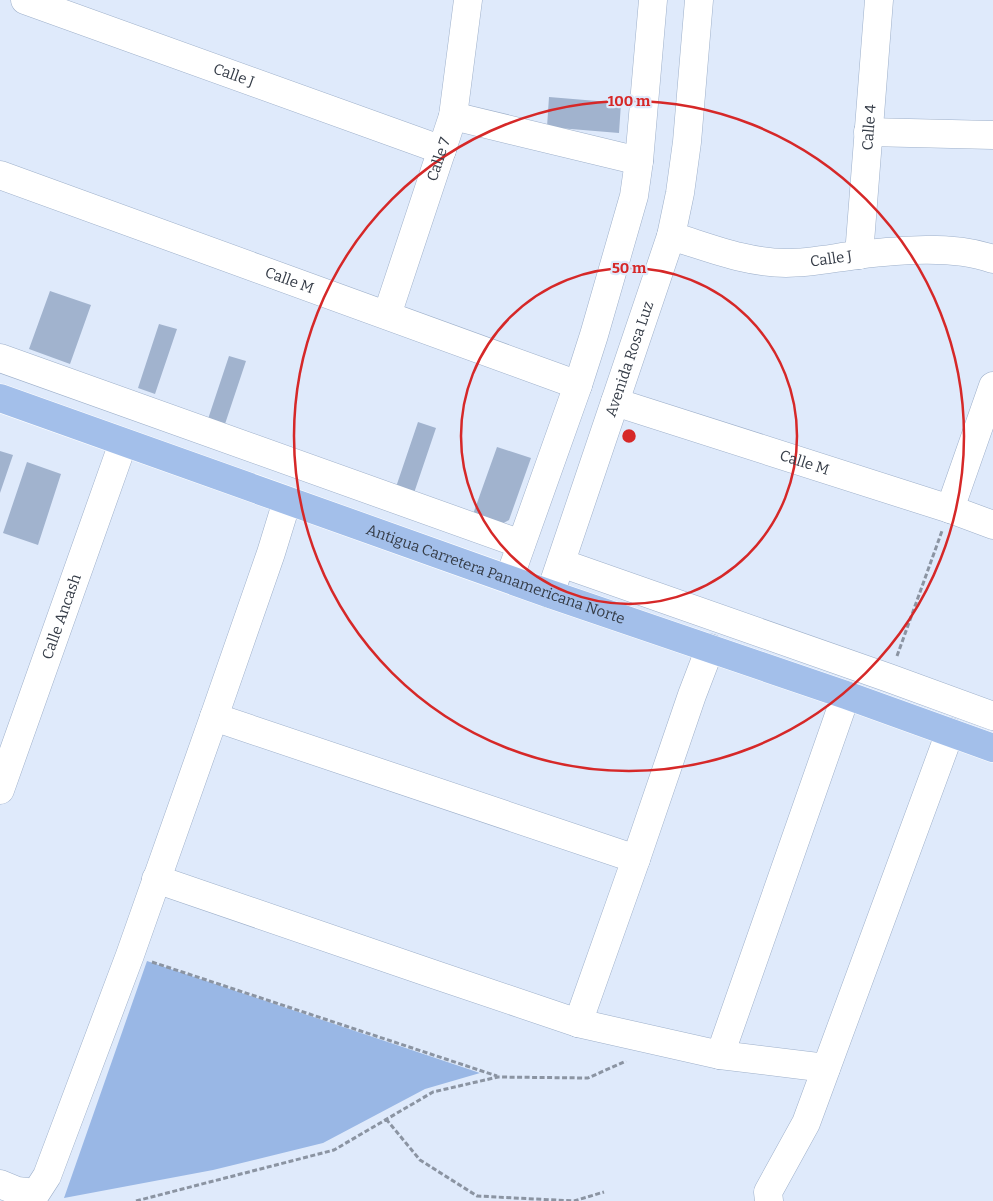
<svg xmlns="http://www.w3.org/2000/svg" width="993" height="1201" viewBox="0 0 993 1201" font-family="Bitter,serif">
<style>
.green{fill:#99b7e5}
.building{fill:#a1b3ce}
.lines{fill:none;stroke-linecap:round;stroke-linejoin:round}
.minor-casing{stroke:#9eb0ca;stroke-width:29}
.major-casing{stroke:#fff;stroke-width:29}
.path{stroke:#8b94a2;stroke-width:3;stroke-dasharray:5 2.5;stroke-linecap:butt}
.minor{stroke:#fff;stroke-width:28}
.major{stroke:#a3bfea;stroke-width:28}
.ring{fill:none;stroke:#d62828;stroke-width:2.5}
.labels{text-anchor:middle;stroke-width:4.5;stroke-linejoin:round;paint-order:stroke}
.street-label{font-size:15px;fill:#353c47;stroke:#dfeafb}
.centre{fill:#d62828;stroke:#dfeafb;stroke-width:2.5}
.ring-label{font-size:15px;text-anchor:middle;font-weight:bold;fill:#d62828;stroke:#dfeafb;stroke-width:4.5;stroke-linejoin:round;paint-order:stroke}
</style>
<rect width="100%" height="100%" fill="#dfeafb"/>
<path class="green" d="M 147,961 L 480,1073 L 425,1089 L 323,1143 L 213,1170 L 64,1198 Z"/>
<path class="building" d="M 549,97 L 621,103 L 619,133 L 547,127 Z
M 50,291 L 91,305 L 70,364 L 29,349 Z
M 159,324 L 177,329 L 155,394 L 138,388 Z
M 229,356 L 246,361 L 225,424 L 208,419 Z
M 418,422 L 436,428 L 414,493 L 396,487 Z
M 497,447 L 531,458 L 509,520 L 498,526 L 472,517 Z
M 0,451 L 13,455 L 0,493 Z
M 27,462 L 61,474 L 38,545 L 3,533 Z"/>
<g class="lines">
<defs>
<g id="minor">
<path id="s1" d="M 25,0 L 442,150"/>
<path d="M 453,116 L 639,161"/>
<path d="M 868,132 L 993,135"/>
<path id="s2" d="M 0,175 L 578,385"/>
<path id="s3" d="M 671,236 C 708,247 746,263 786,263 C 810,263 833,258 857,255 C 900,250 952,245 993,259"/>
<path id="s4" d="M 859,255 L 879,0"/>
<path id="s5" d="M 387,315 L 453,116 L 468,0"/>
<path d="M 0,358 L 521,544"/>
<path id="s6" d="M 615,402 L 950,509 L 993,525"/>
<path d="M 950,509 L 993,386"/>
<path d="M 561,563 L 889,678 L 993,716"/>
<path d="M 509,579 L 578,385 L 594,335 L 634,196 L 639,161 L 653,0"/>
<path id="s7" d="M 550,594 L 671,236 L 680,193 L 687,142 L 699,0"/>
<path d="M 214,717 L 636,859"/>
<path id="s8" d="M 0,790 L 123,443"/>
<path d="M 156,879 L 433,974 L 578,1023 L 720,1055 L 826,1068"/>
<path d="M 578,1023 L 636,859 L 692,695 L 710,648"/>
<path d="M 720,1055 L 846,695"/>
<path d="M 0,1184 L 17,1191 L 36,1193 L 47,1176 L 130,955 L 214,717 L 271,553 L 287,501"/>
<path d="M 769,1201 L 768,1192 L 806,1123 L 950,732"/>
</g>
<g id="major">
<path id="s9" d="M 0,398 L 550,594 L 846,695 L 993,748"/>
</g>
</defs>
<use href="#minor" class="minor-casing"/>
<use href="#major" class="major-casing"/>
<path class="path" d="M 897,656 L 942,531
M 152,962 L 497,1076
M 386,1119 L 420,1160 L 477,1196 L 574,1201 L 604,1192
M 136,1201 L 334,1150 L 433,1092 L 498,1077 L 588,1078 L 626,1061"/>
<use href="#minor" class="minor"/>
<use href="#major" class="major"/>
</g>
<g class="ring">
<circle cx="629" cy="436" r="168"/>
<circle cx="629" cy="436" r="335"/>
</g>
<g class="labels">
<g class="street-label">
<text dy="5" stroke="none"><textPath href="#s1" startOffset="222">Calle J</textPath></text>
<text dy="5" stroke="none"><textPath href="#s4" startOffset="128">Calle 4</textPath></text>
<text dy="5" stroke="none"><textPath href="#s5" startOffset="164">Calle 7</textPath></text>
<text dy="5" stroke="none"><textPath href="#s3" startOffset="164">Calle J</textPath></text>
<text dy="5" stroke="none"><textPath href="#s2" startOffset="308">Calle M</textPath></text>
<text dy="5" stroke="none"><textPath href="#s7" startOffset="248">Avenida Rosa Luz</textPath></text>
<text dy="5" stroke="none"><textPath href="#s6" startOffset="199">Calle M</textPath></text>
<text dy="5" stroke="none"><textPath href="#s9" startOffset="526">Antigua Carretera Panamericana Norte</textPath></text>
<text dy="5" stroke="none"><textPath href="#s8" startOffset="184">Calle Ancash</textPath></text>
</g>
</g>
<circle cx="629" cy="436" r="8" class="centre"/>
<g class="ring-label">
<text x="629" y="106">100 m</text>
<text x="629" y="273">50 m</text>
</g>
</svg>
